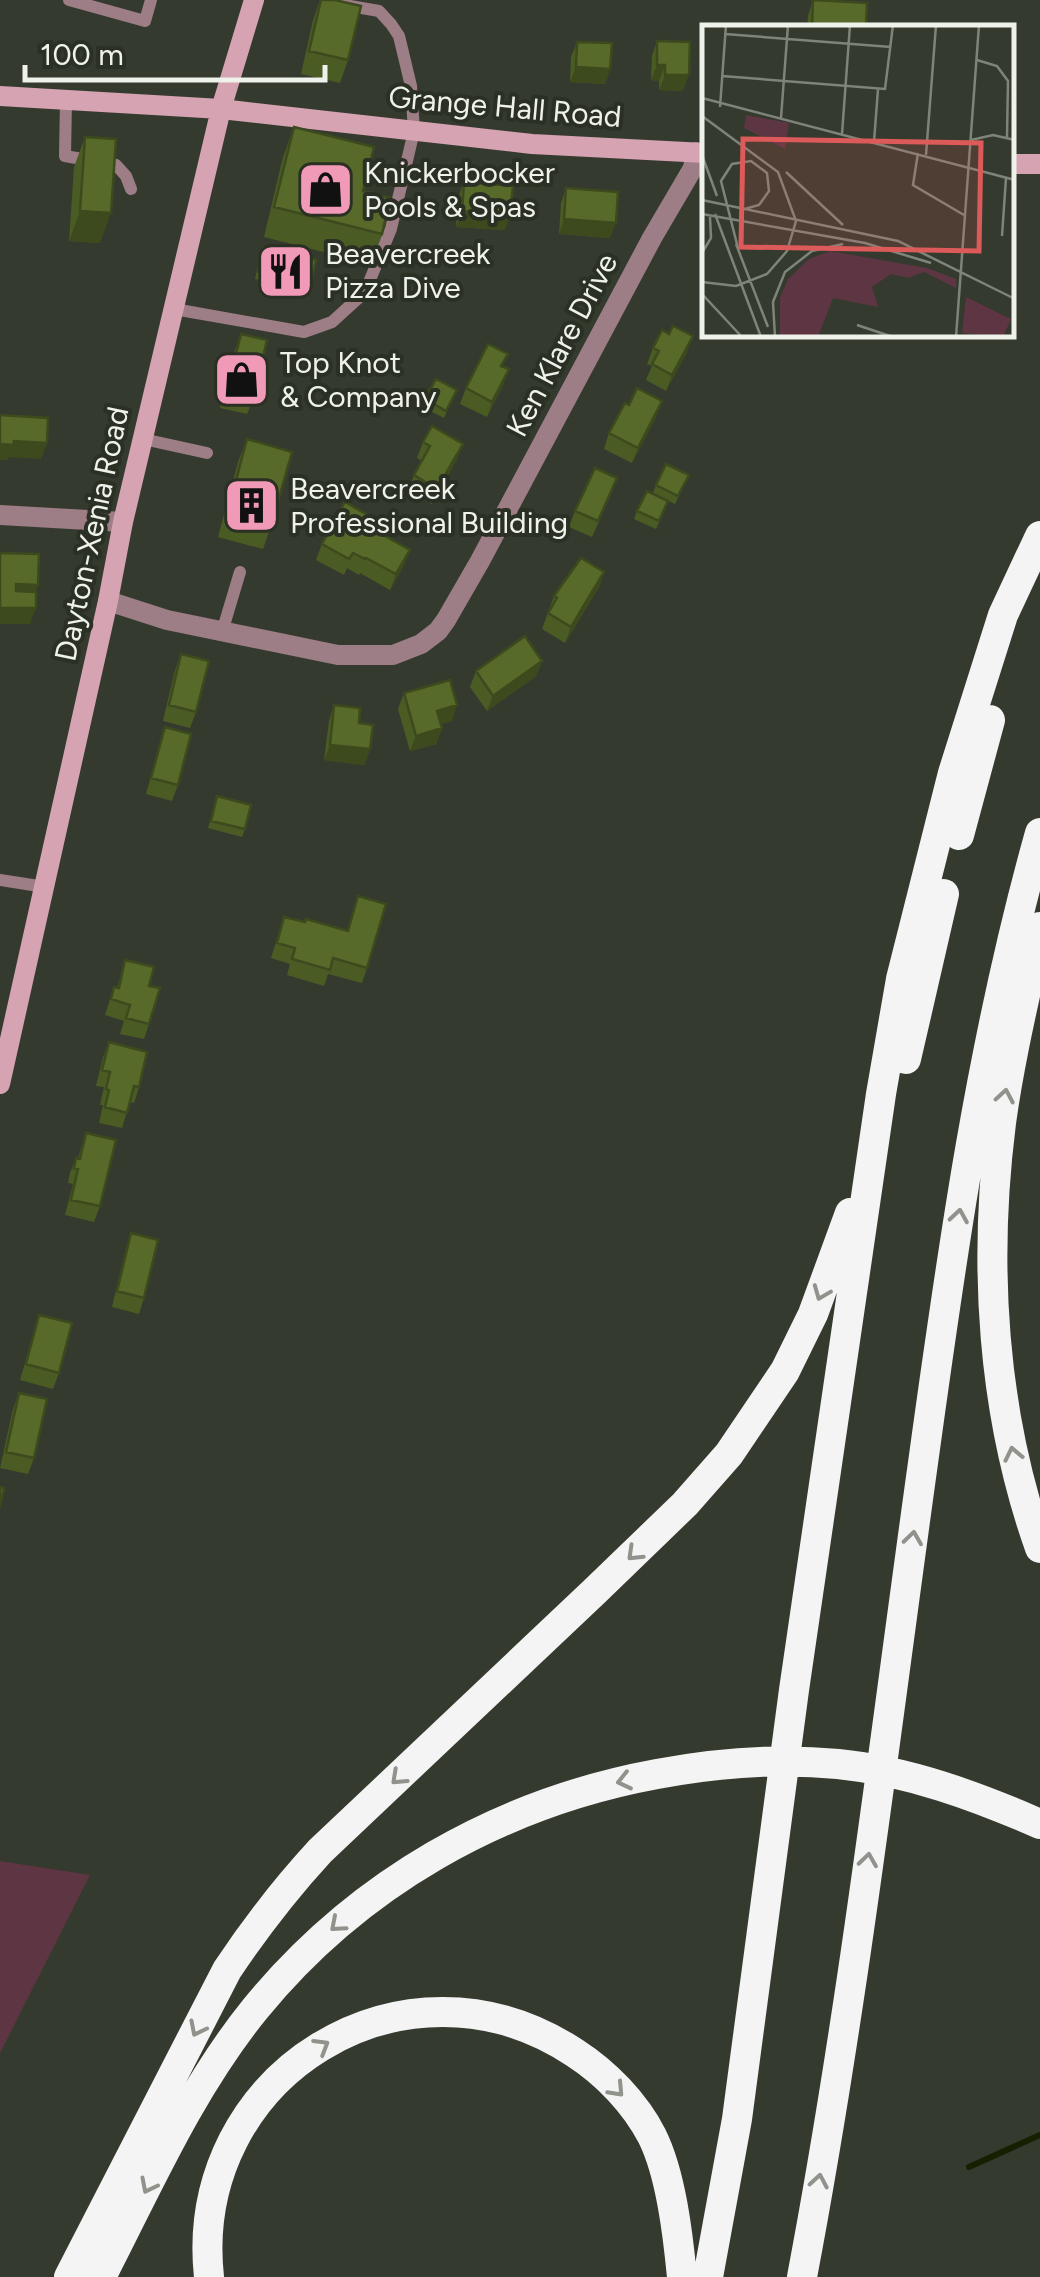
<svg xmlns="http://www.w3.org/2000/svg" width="1040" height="2277" viewBox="0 0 1040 2277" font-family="Figtree,sans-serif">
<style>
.green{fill:#5e3543}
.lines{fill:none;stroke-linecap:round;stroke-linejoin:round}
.stream{stroke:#161f00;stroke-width:6}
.lane{stroke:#9d7d86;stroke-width:12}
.street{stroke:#9d7d86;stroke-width:20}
.secondary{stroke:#d6a3b3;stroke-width:20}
.highway{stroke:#f4f4f4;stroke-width:30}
.wall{fill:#4b5b24}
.shaded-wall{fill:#3d4a1d}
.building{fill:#576a2a;stroke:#3d4a1d;stroke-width:2.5}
.oneway{stroke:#90928c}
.labels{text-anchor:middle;stroke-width:8;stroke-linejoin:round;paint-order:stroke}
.street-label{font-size:30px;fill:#eff2eb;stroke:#2b3024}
.poi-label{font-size:30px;fill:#eff2eb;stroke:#2b3024;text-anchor:start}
.inset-road{fill:none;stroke:#7f847a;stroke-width:2.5}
.view{fill:#dc5a59;fill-opacity:0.15;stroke:#dc5a59;stroke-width:5}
.inset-edge{fill:none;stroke:#eff2eb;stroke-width:5}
</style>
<rect width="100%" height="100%" fill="#353a2e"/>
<path class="green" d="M 0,1861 L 90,1875 L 0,2053 Z"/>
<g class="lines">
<path class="stream" d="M 969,2167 L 1040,2135"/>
<path class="lane" d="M 69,0 L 145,21 L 151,0
M 66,100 L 65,156 L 116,165 L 126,176 L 131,189
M 174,309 L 304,332 L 332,322 L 365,292 L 391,229 L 414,131 L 411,86 L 399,36 L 391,24 L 379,11 L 339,4 L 333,0
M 143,439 L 207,453
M 222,632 L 240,572
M 0,880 L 45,887"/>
<path class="street" d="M 0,515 L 123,522
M 108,601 L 167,620 L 338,655 L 393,655 L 421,644 L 438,631 L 446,620 L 480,561 L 652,238 L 693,168 L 696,152"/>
<path class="secondary" d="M 0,96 L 221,109 L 532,144 L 705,153
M 1012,164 L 1040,164
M 0,1084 L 108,601 L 123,522 L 221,109 L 254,0"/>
<path class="highway" d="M 959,835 L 990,720
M 1040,927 C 1026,992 1010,1057 1001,1123 C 983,1264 992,1413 1040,1548
M 906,1059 L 944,894
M 69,2277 L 227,1970 C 255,1928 285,1889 320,1851 L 595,1591 L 685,1504 L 729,1454 L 785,1371 L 813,1314 L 850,1213
M 101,2277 C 148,2186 190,2089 255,2009 C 357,1884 499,1803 657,1774 C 716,1763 778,1758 838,1764 C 908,1771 976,1796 1040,1824
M 209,2277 C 187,2075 405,1940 575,2053 C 606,2073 635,2103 652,2136 C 671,2174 678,2235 682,2277
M 708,2277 L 737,2119 L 794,1690 L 881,1094 L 901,979 L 953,773 L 1003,615 L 1040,536
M 802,2277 C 853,2008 885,1735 923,1463 C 952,1252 982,1039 1040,833"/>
</g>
<path class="wall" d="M 320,0 L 348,60 L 340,83 L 301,74 L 313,20 Z
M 813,0 L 866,28 L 807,28 L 808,16 Z
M 657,41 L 683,91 L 659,90 L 659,81 L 651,80 L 652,56 Z
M 577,42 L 610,69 L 605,84 L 570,82 L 571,57 Z
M 294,127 L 363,191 L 382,234 L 371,264 L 264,237 L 283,157 Z
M 85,137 L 100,243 L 69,241 L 74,167 Z
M 464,182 L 505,230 L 456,227 L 458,198 Z
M 566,188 L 610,238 L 559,234 L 561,203 Z
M 263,247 L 311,283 L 308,291 L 255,279 Z
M 241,334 L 253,399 L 247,414 L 220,408 L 235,350 Z
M 653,348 L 687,352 L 666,391 L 646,380 L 652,366 L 647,364 Z
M 503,366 L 509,369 L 503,385 L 487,417 L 460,404 L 466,388 Z
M 457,390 L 444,418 L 422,407 L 425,399 Z
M 629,405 L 656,417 L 632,463 L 604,449 L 609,433 Z
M 247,439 L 271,526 L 263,549 L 218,537 L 238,462 Z
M 423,442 L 457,459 L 432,504 L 408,491 L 414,475 L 422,461 L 417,458 Z
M 689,475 L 675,504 L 653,493 L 656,485 Z
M 611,494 L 592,537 L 569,527 L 575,511 Z
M 665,509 L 656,529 L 634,519 L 637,511 Z
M 366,514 L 363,523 L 404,565 L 390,590 L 360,573 L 359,575 L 347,568 L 344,575 L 316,560 L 322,544 Z
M 604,572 L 599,587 L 565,643 L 542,629 L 554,596 Z
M 181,654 L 196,712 L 190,728 L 163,721 L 175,670 Z
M 542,661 L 536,676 L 487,711 L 470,687 L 476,671 Z
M 404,693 L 452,721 L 440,724 L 442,728 L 436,744 L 410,751 L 398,709 Z
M 334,705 L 359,723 L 370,749 L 364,765 L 324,760 L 329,721 Z
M 165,727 L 178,785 L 172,801 L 146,794 Z
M 217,796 L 245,829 L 242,837 L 208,828 Z
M 358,896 L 367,968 L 362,983 L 328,974 L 324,986 L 287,975 L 290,964 L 271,958 L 284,917 L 347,931 Z
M 125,960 L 149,986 L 149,1024 L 144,1039 L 120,1034 L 124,1021 L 105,1015 L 114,987 L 117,988 Z
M 109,1042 L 139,1087 L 134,1103 L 130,1102 L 122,1128 L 99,1123 L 103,1105 L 100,1105 L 104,1087 L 96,1086 L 103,1057 Z
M 86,1133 L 100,1206 L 94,1222 L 65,1215 L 73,1184 L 68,1183 L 70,1173 L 76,1158 L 78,1158 Z
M 131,1233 L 144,1298 L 139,1314 L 112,1307 L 126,1249 Z
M 39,1315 L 59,1373 L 53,1389 L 20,1380 Z
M 19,1393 L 34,1458 L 28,1474 L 0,1468 L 13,1409 Z"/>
<path class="shaded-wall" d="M 657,65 L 665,65 L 659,81 L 651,80 Z
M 576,67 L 610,69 L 605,84 L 570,82 Z
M 665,75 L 689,75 L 683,91 L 659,90 Z
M 80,211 L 111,213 L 100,243 L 69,241 Z
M 462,211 L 510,215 L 505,230 L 456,227 Z
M 564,219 L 616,223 L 610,238 L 559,234 Z
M 693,336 L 687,352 L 666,391 L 672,375 Z
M 509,369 L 503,385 L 487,417 L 492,402 Z
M 662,401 L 656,417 L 632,463 L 638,448 Z
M 14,441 L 47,443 L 41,459 L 9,457 L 8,460 L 0,460 L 0,444 Z
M 463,444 L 457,459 L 432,504 L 437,489 Z
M 410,550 L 404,565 L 390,590 L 396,574 Z
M 604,572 L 599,587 L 565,643 L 571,627 Z
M 16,584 L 38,585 L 32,600 L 10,600 Z
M 0,608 L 36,608 L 30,624 L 0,624 Z
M 542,661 L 536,676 L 487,711 L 493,696 Z
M 457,705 L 452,721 L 431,727 L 437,711 Z
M 442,728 L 436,744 L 410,751 L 416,736 Z
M 330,745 L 370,749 L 364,765 L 324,760 Z"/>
<path class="building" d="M 321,0 L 335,0 L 361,6 L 348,60 L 309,51 Z
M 813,0 L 867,3 L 866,28 L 812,28 Z
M 657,41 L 690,42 L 689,75 L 665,75 L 665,65 L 657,65 Z
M 577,42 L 612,43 L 610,69 L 576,67 Z
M 294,127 L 374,147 L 363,191 L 390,198 L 382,234 L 274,207 Z
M 85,137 L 116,139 L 111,213 L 80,211 Z
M 464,182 L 513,186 L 510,215 L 462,211 Z
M 566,188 L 618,192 L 616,223 L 564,219 Z
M 263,247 L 316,260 L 311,283 L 258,271 Z
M 673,326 L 693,336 L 672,375 L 652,364 L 659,351 L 653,348 L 662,330 L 669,334 Z
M 241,334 L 267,340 L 253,399 L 226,393 Z
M 488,344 L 508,354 L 501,366 L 509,369 L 492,402 L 466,388 Z
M 436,379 L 457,390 L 446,411 L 425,399 Z
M 637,388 L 662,401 L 638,448 L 609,433 L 625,403 L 629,405 Z
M 0,415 L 48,418 L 47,443 L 14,441 L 13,445 L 0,444 Z
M 432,426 L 463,444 L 437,489 L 414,475 L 430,446 L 423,442 Z
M 247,439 L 292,452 L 271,526 L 227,514 Z
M 666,464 L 689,475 L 678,496 L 656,485 Z
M 595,468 L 617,478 L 598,521 L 575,511 Z
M 647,491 L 668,501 L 659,521 L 637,511 Z
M 345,502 L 366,514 L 362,523 L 410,550 L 396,574 L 366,558 L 365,559 L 353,553 L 349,559 L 322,544 Z
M 0,553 L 39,554 L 38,585 L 16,584 L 16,591 L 36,592 L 36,608 L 0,608 Z
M 581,558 L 604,572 L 571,627 L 548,613 L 557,598 L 554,596 Z
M 525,636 L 542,661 L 493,696 L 476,671 Z
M 181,654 L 209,661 L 196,712 L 169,705 Z
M 450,680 L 457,705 L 437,711 L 442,728 L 416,736 L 404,693 Z
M 334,705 L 360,708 L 359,723 L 373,725 L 370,749 L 330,745 Z
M 165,727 L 191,734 L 178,785 L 151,778 Z
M 217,796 L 251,805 L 245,829 L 211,821 Z
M 358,896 L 386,904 L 367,968 L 333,958 L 330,970 L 292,959 L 295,948 L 277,943 L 284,917 L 305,922 L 306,919 L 348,931 Z
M 125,960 L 154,967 L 149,986 L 160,988 L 149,1024 L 126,1018 L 130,1005 L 111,999 L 114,987 L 119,988 Z
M 109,1042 L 147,1052 L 139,1087 L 134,1086 L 127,1113 L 105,1107 L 109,1090 L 106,1089 L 110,1072 L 102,1070 Z
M 86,1133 L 116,1140 L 100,1206 L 71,1200 L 78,1169 L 74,1168 L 76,1158 L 80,1159 Z
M 131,1233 L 158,1240 L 144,1298 L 117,1291 Z
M 39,1315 L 72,1323 L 59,1373 L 26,1364 Z
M 19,1393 L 47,1399 L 34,1458 L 6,1452 Z
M 0,1487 L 4,1488 L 0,1507 Z"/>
<defs><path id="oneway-chevron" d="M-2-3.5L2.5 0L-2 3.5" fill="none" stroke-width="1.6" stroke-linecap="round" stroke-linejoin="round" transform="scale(2.5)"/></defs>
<g class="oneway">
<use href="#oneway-chevron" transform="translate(1005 1096) rotate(-80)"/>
<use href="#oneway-chevron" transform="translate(959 1216) rotate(-81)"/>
<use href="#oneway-chevron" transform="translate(821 1293) rotate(112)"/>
<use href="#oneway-chevron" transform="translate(1013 1454) rotate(-102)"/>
<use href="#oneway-chevron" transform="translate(913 1538) rotate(-82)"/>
<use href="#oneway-chevron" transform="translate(634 1554) rotate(136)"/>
<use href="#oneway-chevron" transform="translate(398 1778) rotate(137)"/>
<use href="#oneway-chevron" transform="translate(624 1781) rotate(167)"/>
<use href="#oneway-chevron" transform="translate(868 1860) rotate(-82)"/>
<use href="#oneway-chevron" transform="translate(337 1925) rotate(139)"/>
<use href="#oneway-chevron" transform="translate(197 2029) rotate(117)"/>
<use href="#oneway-chevron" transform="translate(322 2046) rotate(-31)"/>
<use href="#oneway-chevron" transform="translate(617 2090) rotate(47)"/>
<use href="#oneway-chevron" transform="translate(819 2181) rotate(-80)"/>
<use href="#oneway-chevron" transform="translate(148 2186) rotate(117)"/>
</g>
<defs>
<symbol id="shop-square" viewBox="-11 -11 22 22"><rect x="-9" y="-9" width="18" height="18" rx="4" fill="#f09ab7" stroke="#2b3024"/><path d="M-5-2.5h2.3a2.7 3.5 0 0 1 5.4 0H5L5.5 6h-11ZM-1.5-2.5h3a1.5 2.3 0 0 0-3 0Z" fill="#111"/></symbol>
<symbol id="restaurant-square" viewBox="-11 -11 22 22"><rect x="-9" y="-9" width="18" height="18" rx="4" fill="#f09ab7" stroke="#2b3024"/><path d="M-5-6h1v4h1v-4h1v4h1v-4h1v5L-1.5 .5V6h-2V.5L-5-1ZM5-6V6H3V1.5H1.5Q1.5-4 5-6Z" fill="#111"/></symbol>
<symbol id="building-square" viewBox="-11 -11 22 22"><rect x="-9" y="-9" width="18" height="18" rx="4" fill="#f09ab7" stroke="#2b3024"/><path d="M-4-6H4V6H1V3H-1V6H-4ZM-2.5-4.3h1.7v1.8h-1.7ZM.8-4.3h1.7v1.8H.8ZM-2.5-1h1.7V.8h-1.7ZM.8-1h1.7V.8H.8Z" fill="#111"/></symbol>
</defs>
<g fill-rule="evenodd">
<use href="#shop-square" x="294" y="158" width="63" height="63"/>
<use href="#restaurant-square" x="254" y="240" width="63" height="63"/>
<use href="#shop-square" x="210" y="348" width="63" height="63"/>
<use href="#building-square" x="220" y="474" width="63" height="63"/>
</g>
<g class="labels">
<g class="street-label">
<text transform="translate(505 107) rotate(5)" y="10">Grange Hall Road</text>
<text transform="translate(562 345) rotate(-62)" y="10">Ken Klare Drive</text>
<text transform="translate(92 534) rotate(-78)" y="10">Dayton-Xenia Road</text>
</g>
<g class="poi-label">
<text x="364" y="183">Knickerbocker<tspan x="364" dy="34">Pools &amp; Spas</tspan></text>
<text x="325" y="264">Beavercreek<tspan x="325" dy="34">Pizza Dive</tspan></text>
<text x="280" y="373">Top Knot<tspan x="280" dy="34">&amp; Company</tspan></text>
<text x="290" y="499">Beavercreek<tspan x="290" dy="34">Professional Building</tspan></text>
</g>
</g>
<g transform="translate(702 25)">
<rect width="312" height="312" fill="#353a2e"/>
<path d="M 44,90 L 87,98 L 83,124 L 42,103 ZM 128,226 L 225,243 L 254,254 L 254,263 L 222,247 L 206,253 L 189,249 L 170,262 L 176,282 L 131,273 L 116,312 L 78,312 L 78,273 L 86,254 L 107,234 ZM 264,272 L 309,294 L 301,312 L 260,308 Z" fill="#5e3543"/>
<path class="inset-road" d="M 23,9 L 189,22M 275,35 L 295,41 L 306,56 L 305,112M 20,51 L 183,64 L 191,0M 0,73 L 313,155M 18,82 L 24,0M 0,91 L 76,147 L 94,196 L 85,226 L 65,249 L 34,261 L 0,257M 79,93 L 86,0M 140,109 L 148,0M 269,115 L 291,110 L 313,115M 172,117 L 176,64M 216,128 L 211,160 L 262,190M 0,130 L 15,171M 224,130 L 234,0M 84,147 L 141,200M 0,175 L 196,216 L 313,274M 0,189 L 163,218 L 229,238M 13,189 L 59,312M 300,211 L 304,153M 34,219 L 66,302M 37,227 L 19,156 L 30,139 L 49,136 L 65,148 L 67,166 L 57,180 L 39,185M 0,228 L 9,213 L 8,192M 0,269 L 40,312M 155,300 L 191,312M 73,312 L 71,277 L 83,247 L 110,226 L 141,219M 254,312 L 277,0"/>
<path class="view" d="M 41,114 L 279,118 L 277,226 L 39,222 Z"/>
<rect width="312" height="312" class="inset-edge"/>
</g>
<path d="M25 65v15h300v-15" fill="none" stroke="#eff2eb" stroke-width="5"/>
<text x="40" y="65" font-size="30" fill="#eff2eb" stroke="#2b3024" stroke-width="8" paint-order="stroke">100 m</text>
</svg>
